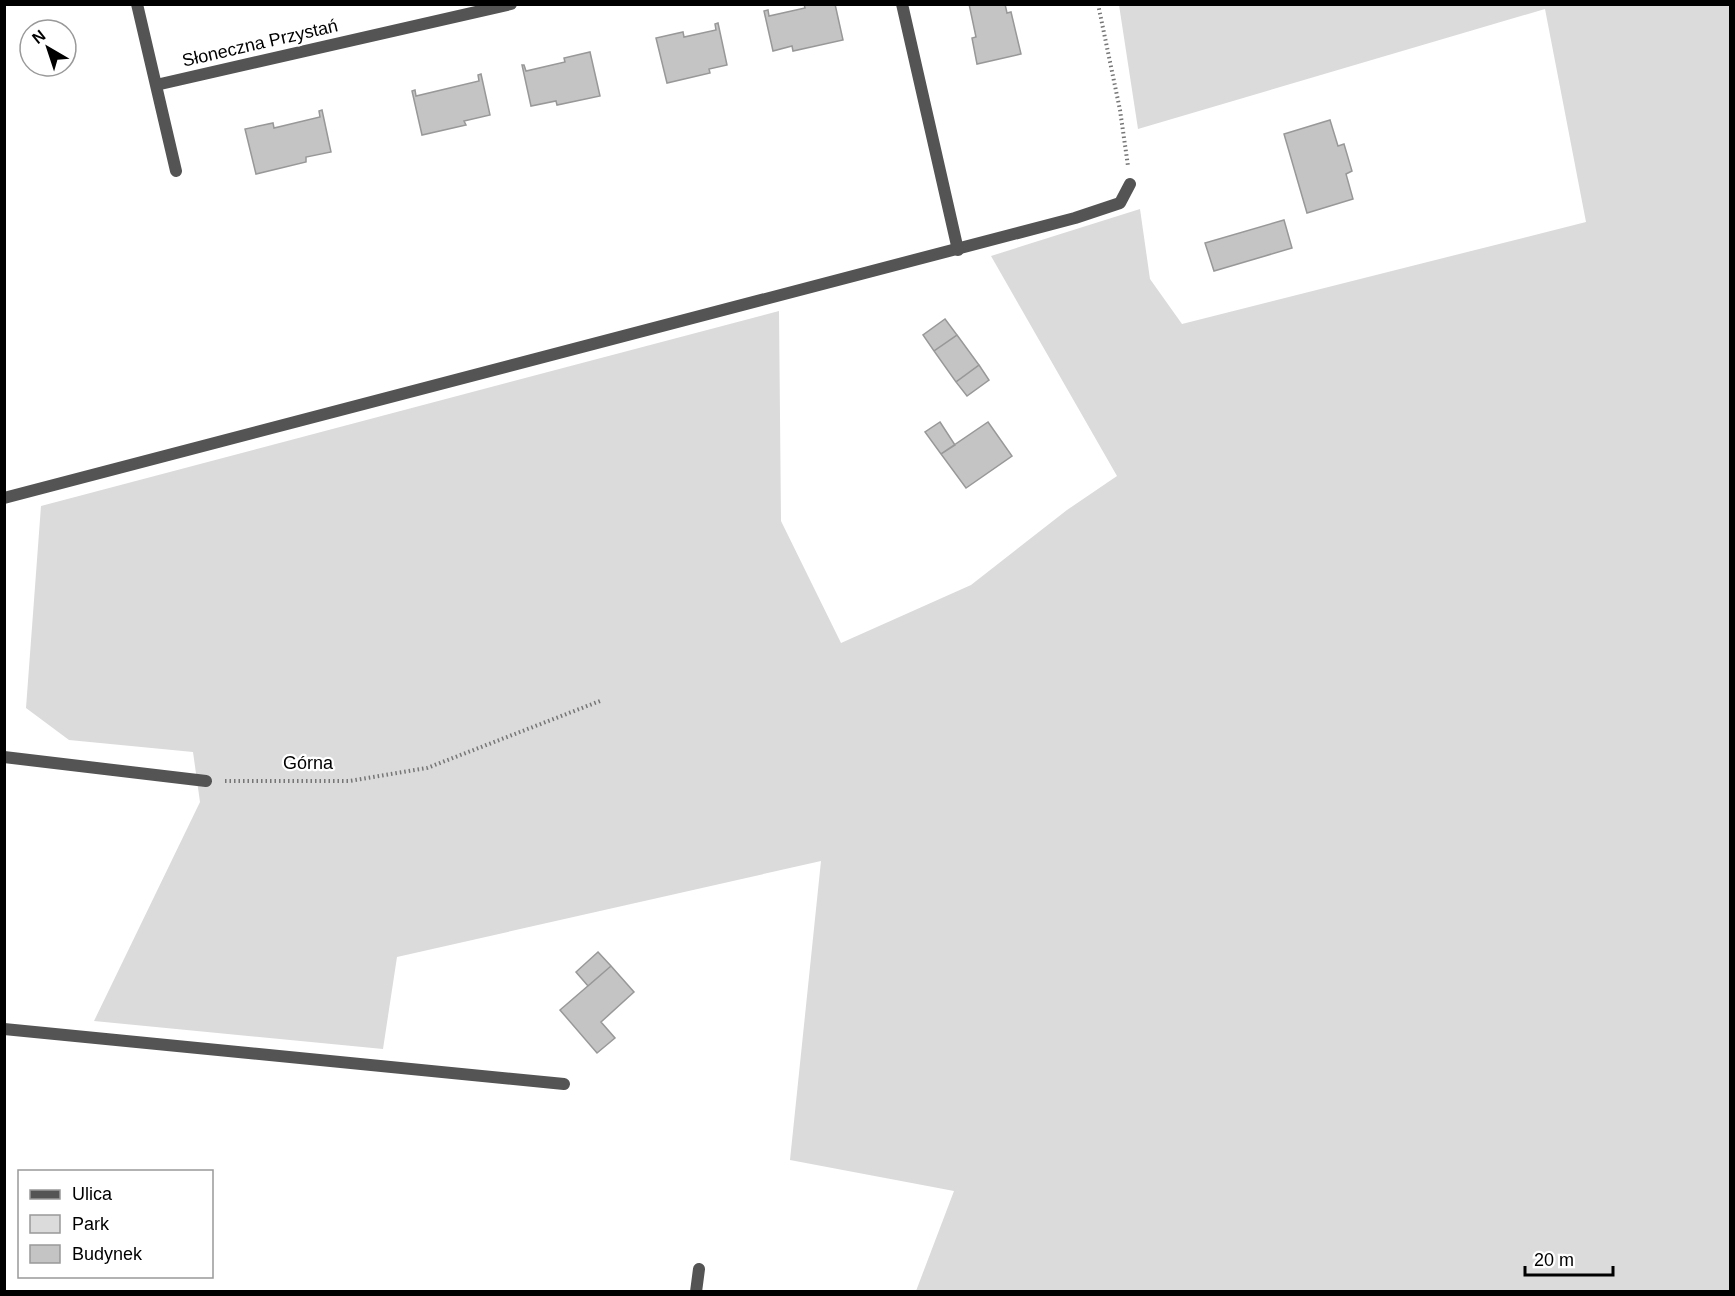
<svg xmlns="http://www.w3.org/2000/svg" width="1735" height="1296" viewBox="0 0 1735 1296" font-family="Arial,sans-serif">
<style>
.green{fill:#dbdbdb}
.building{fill:#c4c4c4;stroke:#989898;stroke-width:1.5}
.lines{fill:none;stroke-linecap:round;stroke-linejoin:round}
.path{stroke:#767676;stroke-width:4;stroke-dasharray:1.5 3;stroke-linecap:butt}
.service{stroke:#545454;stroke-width:12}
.minor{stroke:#545454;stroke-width:12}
.labels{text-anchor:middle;stroke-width:4.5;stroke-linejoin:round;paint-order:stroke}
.street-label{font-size:18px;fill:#000;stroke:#fff}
</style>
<rect width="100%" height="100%" fill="#fff"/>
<path class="green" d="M 1119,5 L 1730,5 L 1730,1291 L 916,1291 L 954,1191 L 790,1160 L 821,861 L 397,957 L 383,1049 L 94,1021 L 200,802 L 193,752 L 69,740 L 26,708 L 41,506 L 779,311 L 781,521 L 841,643 L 971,585 L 1067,510 L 1117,476 L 991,256 L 1140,209 L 1150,279 L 1182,324 L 1586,222 L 1545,9 L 1138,129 Z"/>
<path class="building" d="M 804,4 L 835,4 L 843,40 L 793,51 L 792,46 L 773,51 L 764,11 L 768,10 L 769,16 L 805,8 Z
M 969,4 L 1005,4 L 1007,13 L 1011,12 L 1021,54 L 977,64 L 972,38 L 976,37 Z
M 718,23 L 727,65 L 709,69 L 710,73 L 667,83 L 656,38 L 683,32 L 684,37 L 716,30 L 715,24 Z
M 590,52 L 600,96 L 557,105 L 556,101 L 531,106 L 522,65 L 524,65 L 526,71 L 565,62 L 564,58 Z
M 481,74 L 490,115 L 464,121 L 466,125 L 422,135 L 412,91 L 415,90 L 416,96 L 479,81 L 478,75 Z
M 322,110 L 331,152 L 306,157 L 306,162 L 256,174 L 245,129 L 273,123 L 274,128 L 320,117 L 319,111 Z
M 1330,120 L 1338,146 L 1344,144 L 1352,171 L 1346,174 L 1353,199 L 1307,213 L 1284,134 Z
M 1284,220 L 1292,248 L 1214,271 L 1205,243 Z
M 945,319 L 957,335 L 934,351 L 923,335 Z
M 957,335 L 979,365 L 956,382 L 934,351 Z
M 979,365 L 989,380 L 967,396 L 956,382 Z
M 940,422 L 955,445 L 941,454 L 925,432 Z
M 988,422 L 1012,456 L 966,488 L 941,454 Z
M 598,952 L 611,966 L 588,986 L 576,972 Z
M 611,966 L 634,992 L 601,1022 L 615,1038 L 597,1053 L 560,1010 Z"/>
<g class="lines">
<path class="path" d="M 1098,4 L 1120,110 L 1128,166
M 225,781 L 349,781 L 427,768 L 600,701"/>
<path class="service" d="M 4,498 L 1075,218 L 1120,203 L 1130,184"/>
<path class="minor" d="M 137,4 L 176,171
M 902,4 L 958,250
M 156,85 L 511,4
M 4,757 L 206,781
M 4,1029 L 564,1084
M 696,1292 L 699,1269"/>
</g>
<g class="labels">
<g class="street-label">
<text transform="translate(260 43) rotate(-13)" y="6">Słoneczna Przystań</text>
<text x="308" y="769">Górna</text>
</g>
</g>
<rect width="1735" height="1296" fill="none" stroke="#000000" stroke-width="12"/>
<rect x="18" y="1170" width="195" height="108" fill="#ffffff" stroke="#999999" stroke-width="1.5"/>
<rect x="30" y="1190" width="30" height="9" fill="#545454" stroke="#999999" stroke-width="1.5"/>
<text x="72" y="1200" font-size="18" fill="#000000">Ulica</text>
<rect x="30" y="1215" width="30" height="18" fill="#dbdbdb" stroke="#999999" stroke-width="1.5"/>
<text x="72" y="1230" font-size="18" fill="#000000">Park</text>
<rect x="30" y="1245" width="30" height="18" fill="#c4c4c4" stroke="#999999" stroke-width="1.5"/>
<text x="72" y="1260" font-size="18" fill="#000000">Budynek</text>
<g transform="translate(48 48) rotate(321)"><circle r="28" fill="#ffffff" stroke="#999999" stroke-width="1.5"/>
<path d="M0-4.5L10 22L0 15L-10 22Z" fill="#000000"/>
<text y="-9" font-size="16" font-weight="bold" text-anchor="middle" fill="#000000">N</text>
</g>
<path d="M1525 1266v9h88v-9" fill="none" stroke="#000000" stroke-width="3"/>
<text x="1534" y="1266" font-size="18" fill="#000000" stroke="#ffffff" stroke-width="4.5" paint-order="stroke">20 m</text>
</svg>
